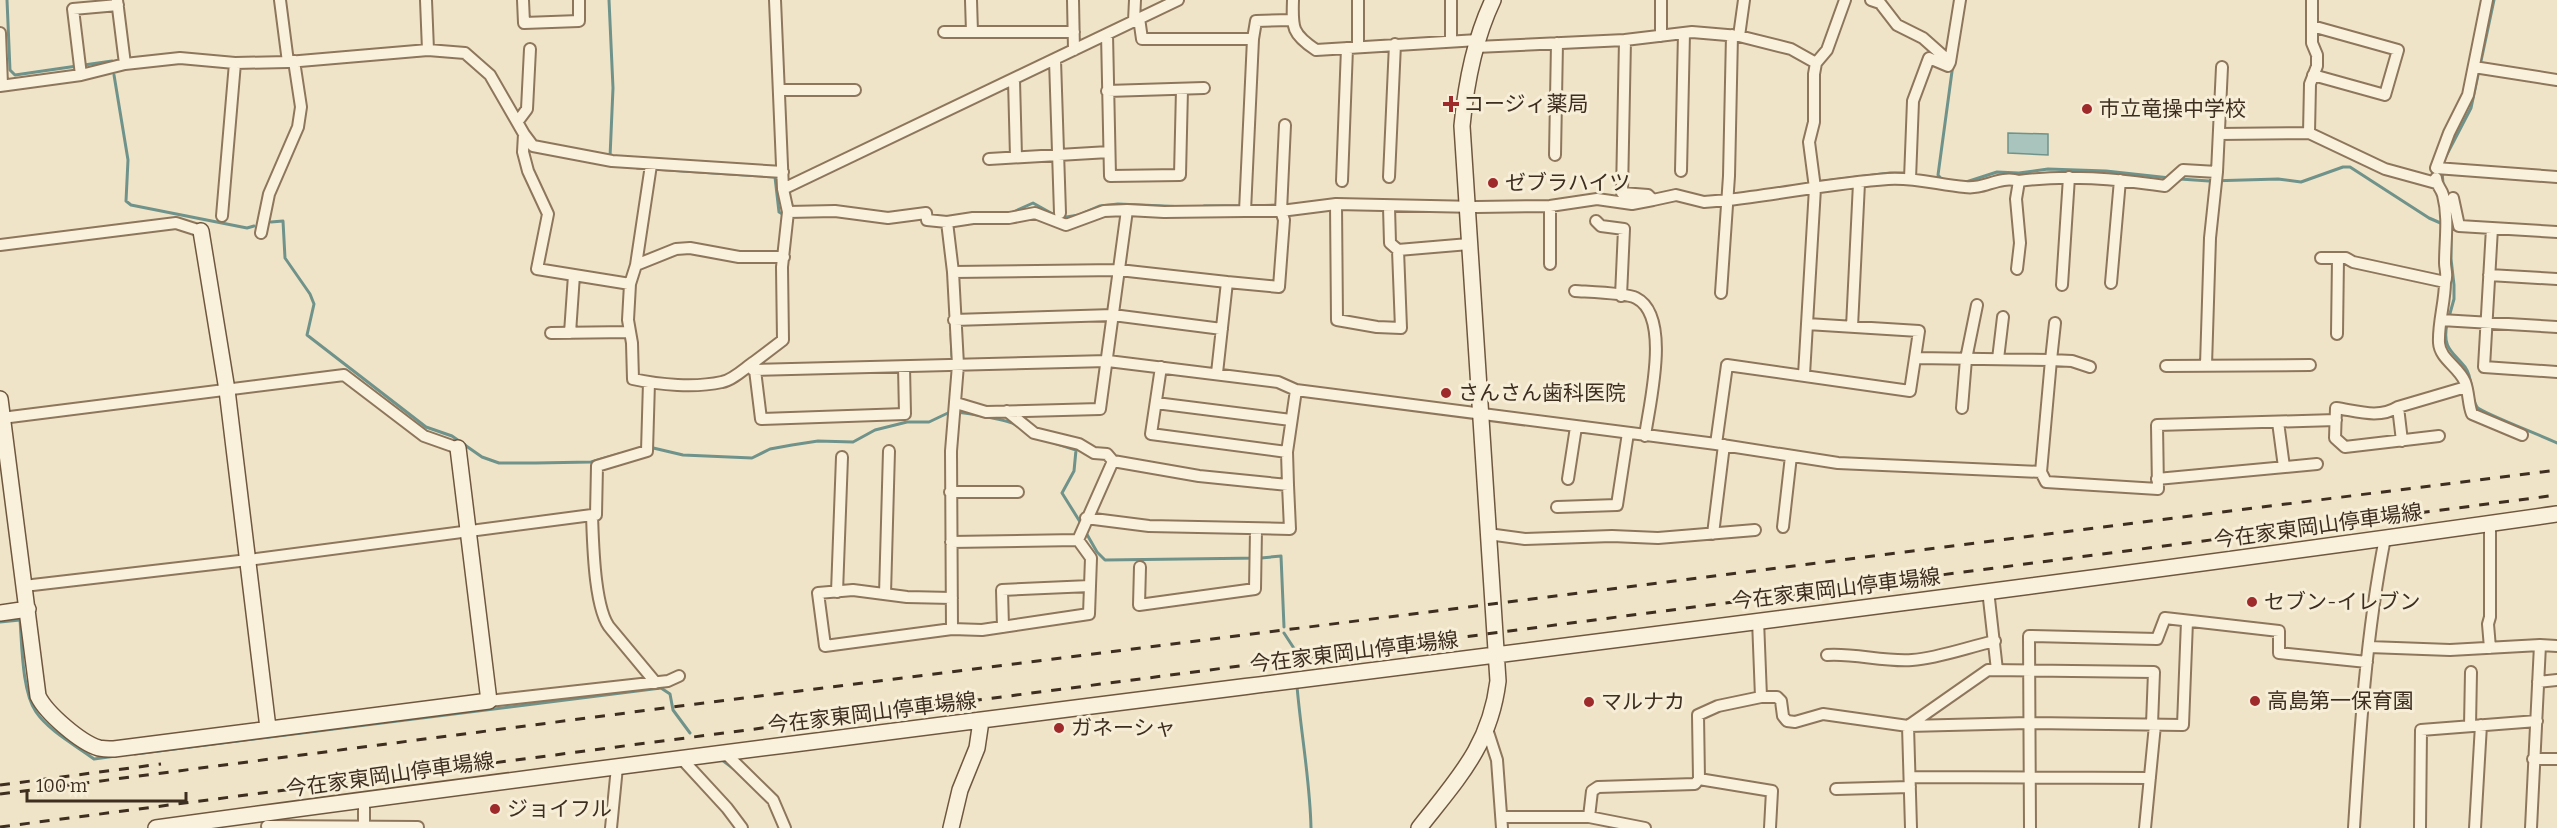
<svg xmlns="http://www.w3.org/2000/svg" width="2557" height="828" viewBox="0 0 2557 828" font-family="Bitter,'Noto Sans JP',serif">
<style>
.water{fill:#a9c4bc;stroke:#6f938a;stroke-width:1.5}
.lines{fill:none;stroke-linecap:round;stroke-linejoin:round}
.stream{stroke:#6f938a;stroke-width:3}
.street-casing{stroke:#8d765c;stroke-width:14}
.secondary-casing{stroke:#6f573f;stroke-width:18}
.street{stroke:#faf1dc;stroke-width:10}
.secondary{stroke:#faf1dc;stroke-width:15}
.rail{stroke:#3d2e20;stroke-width:3;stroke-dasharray:10 10;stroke-linecap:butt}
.poi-dot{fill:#9e2a2b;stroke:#f7eed8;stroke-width:2}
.labels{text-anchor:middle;stroke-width:6;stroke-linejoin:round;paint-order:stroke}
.poi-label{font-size:21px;fill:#3d2e20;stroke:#f7eed8;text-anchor:start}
.street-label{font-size:21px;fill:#3d2e20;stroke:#f7eed8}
</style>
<rect width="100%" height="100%" fill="#f0e4c8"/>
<path class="water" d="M 2008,133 L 2048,134 L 2048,155 L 2008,153 Z"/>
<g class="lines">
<path class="stream" d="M 7,0 L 10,70 L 15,75 L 77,66
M 609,0 L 613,88 L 610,157
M 84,65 L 112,61
M 114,75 L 128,160 L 126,201 L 131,205 L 247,228 L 254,226
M 2445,158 L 2471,108 L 2494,0
M 637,168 L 775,177 L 779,212 L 784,215
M 2442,170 L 2443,184
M 2180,179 L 2209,181 L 2278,179 L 2301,182 L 2343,167 L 2350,167 L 2429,218 L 2452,228
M 1942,180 L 1938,175 L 1953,64
M 1816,182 L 1890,173 L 1907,173
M 1963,183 L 1997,172 L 2019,173 L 2048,169 L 2106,171 L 2170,178
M 1204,206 L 1242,206
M 1249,206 L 1278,205
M 1011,213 L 1033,203 L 1060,218 L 1079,215 L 1100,206 L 1118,204 L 1186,207
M 271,222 L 283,221 L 285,258 L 310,294 L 314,304 L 307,335 L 426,427 L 452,436 L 482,457 L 499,463 L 536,463 L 591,462 L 619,454
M 2449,317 L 2454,299 L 2454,285 L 2451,259 L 2451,220
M 2447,324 C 2442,348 2452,351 2465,367 C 2474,379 2469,395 2477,407 C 2480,412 2545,437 2557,443
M 951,334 L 952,356
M 956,412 C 967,413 1010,420 1016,425
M 1054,443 L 1076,450 L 1074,471 L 1062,493 L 1082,525
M 649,447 L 683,455 L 752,458 L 770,449 L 792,445 L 818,441 L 853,442 L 875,430 L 907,422 L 929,422 L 950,412
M 1085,531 L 1097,552 L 1105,560 L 1261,558 L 1281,556 L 1284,627
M 0,622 L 20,620 C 22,645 22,692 36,712 C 49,731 75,745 94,759 L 116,756
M 1284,633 L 1297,653
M 1297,686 C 1301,734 1310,780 1311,828
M 135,754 L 661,688 L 670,694 L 673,710 L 690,733
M 722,760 L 734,769"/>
<defs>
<path id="street" d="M 117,0 L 125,64
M 280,0 L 288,62
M 426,0 L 428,50
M 523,0 L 524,23 L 579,21 L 579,0
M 775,0 L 783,189 L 788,212 L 782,267 L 783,340 L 754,362 L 761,419 L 905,414 L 904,367
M 971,0 L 972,32
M 1073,0 L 1074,50
M 1293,0 C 1292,28 1292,34 1316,50 L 1478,40
M 1871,0 L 1880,3 L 1897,25 L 1923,38 L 1950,62
M 2487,0 L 2468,95 L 2449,133 L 2436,168 L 2557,177
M 1139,18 L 1142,39 L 1253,39
M 1134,21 L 1135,0
M 2312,26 L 2398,50 L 2385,95 L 2313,75
M 944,32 L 1074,32
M 0,33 L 2,85
M 1107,34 L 1110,176 L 1180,175 L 1182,89
M 1661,36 L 1661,0
M 1739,36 L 1791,49 L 1816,63
M 1625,40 L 1692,32 L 1739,36 L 1744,0
M 1451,42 L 1451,0
M 1358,47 L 1358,0
M 1055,60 L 1060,213
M 2474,67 L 2557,80
M 81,75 L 73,9 L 118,5
M 1014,80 L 1016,157
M 0,86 L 81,75 L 125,64 L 180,58 L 235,63 L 288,62 L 428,50 L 465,53 L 490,75 L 524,134 L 533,146 L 612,161 L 783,172
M 780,90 L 855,90
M 1107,91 L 1204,88
M 518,121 L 527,109 L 530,49
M 1285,125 L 1281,211 L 1336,204 L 1477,207 L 1550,206 L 1597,199 L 1632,204 L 1653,200 L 1648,195 L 1622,193 L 1625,40 L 1476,47
M 2309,133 L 2385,169 L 2436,183
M 524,134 L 523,152 L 528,171 L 548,214 L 537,269 L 630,284
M 2219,134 L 2309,133 L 2310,84 L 2317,66 L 2317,55 L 2312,43 L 2312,0
M 1555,155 L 1557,43
M 989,159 L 1109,152
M 651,165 L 636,265 L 630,284 L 628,320 L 632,343 L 633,379 C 660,385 695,388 722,382 C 733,380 745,368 754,362
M 1681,171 L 1684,33
M 1389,177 L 1395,44
M 2436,178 C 2436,185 2441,188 2443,195 C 2449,218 2445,240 2445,263 C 2445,270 2448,275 2445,282
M 1910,179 L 1913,101 L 1929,58 L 1948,66 L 1950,62 L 1960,0
M 1342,181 L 1347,48
M 2019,181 C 2068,174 2116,179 2165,186 L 2183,170 L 2217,172 L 2222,67
M 783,189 L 1178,0
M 2453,198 L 2459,226 L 2557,232
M 1653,200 L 1676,195 L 1704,202 L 1728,200 C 1781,194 1834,183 1888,179 C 1914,177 1940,185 1965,187 C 1984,190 1999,175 2019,181 L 2016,199 L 2020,243 L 2017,269
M 1336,204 L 1337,320 L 1377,327 L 1401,328 L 1398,250
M 1389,207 L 1390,243 L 1398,250 L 1469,244
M 788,212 L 835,211 L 888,218 L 926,213 L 927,220 L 947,222
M 222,216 L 235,63
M 1596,221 L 1601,226 L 1624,229 L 1621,296
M 2492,228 L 2484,367 L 2557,372
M 261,233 L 269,194 L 298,127 L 301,107 L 294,61
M 0,245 L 176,223 L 201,231
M 2321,258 L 2346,258 L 2353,262 L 2445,282 C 2445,302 2438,323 2439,343 C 2440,359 2459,367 2465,382 C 2469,392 2468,404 2472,414 L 2522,435
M 1550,264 L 1550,206
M 636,265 L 676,249 L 690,248 L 739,257 L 784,257
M 953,272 L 947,222 L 973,218 L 1009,218 L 1035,213 L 1066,225 L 1104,211 L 1127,210
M 2489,275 L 2557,279
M 1227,282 L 1279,287 L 1284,220 L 1281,211 L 1245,211
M 2111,283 L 2120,180
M 2062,285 L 2069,177
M 1575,291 C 1589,292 1626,293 1636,298 C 1672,316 1649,405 1645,436
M 1721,293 L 1729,176 L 1732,35
M 954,320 L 1113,315 L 1222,329
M 2441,320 L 2557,327
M 2055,323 L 2051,360 L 2072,361 L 2090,367
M 1807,324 L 1919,331 L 1915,358
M 1852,327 L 1859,183
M 551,333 L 630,332
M 570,333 L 574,275
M 2337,334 L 2338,258
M 1998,359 L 2003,317
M 2206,365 L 2210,238 L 2217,172
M 2166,366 L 2310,365
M 1161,367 L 1151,434 L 1287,452
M 753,370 L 1108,361 L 1278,382 L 1296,390 L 1716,444 L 1838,463 L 2041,472
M 1804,375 L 1815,188 L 1809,142 L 1814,122 L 1814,74 L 1816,63 L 1827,50 L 1845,0
M 649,382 L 647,451 L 597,466 L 596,515 L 592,515 C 593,541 594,611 611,629 C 626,647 641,665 656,683
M 956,403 L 986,412 L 1100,409 L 1127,210 L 1164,212 L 1245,211 L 1253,39 L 1256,21 L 1292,20
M 1156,403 L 1291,420
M 2398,407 L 2402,441
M 1962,408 L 1966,359 L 1977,305
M 1007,411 L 1034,433 L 1079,444 L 1094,453 L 1107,454 L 1113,461
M 2,418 L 344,375 L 424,436 L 458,448
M 2278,422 L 2284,467
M 2439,436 L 2345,447 L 2335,438 L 2336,408 C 2357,411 2379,419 2398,407 L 2466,387
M 1716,444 L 1727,365 L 1910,391 L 1915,358 L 2051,360 L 2041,472 L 2046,482 L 2158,489 L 2157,425 L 2336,420
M 1568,479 L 1576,427
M 2157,479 L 2317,464
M 950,492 L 1018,492
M 1557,507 L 1617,505 L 1628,433
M 1086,518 L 1149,526 L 1290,529 L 1288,485
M 1783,527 L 1791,456
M 1488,534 L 1525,539 L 1612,536 L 1658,538 L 1755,530
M 1713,534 L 1724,445
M 951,542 L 1078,540
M 1140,567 L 1139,605 L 1255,589 L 1256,530
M 24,586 L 248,560 L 592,515
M 1988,590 L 1997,670
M 837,592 L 842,457
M 885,594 L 889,451
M 952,598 L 907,597 L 853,590 L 818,593 L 825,646 L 952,629 L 982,630 L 1089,614 L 1091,558 L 1078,540 L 1113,461 L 1199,476 L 1288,485 L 1287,452 L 1296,390
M 1758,620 L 1761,697 L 1777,697 L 1781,701 L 1783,716 L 1787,721 L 1795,722 L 1823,714 L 1908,726 L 1988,670 L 2154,672 L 2152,724
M 1003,627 L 1002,590 L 1090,586
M 952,629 L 951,451 L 958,365 L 953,272 L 1119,270 L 1227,282 L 1217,373
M 2369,647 L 2450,650 L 2540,645
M 2490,648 L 2488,624 L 2490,617 L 2490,523
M 1827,655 C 1855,653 1883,662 1912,660 C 1939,658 1968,647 1995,641
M 2538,682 L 2557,680
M 1761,697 L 1718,706 L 1698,715 L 1699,779 L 1772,791 L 1770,828
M 489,701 L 668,681 L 679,676
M 2470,726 L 2471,672
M 1487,729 L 1497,760 L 1502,828
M 724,752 L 773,800 L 785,828
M 681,758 L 727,808 L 742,828
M 2533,759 L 2557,759
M 1910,777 L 2150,778
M 1836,789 L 1910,787
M 364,799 L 364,828
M 1502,817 L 1589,817 L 1645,828
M 1589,817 L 1592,791 L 1598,787 L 1695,784 L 1699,779
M 267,826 L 418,827
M 611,828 L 617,767
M 1911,828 L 1908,726 L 2029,723 L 2183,725 L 2187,621
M 2030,828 L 2029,636 L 2157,639 L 2165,618 L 2279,631 L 2279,653 L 2367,662
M 2145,828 L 2155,725
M 2354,828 C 2360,731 2366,634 2385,538
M 2420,828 L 2421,730 L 2537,721
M 2475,828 L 2481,725
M 2531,828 L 2540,645 L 2557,646"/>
<path id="secondary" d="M 201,231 L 227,390 L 268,728
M 0,399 L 38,696 C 46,713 81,743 99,748 C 103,749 109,749 114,749 L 489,701 L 458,448
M 0,613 L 28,609
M 156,828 C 956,718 1758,628 2557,514
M 951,828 L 960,790 L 977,748 L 981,721
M 1419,828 C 1458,778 1490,746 1498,681 L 1462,126 C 1466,83 1474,40 1493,0"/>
</defs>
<use href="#street" class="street-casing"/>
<use href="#secondary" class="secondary-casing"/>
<use href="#street" class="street"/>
<use href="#secondary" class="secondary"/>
<path class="rail" d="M 0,785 L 161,764
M 0,794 L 680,706 L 2557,470
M 0,827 L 2557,495"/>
</g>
<g class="poi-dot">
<path d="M1448 95h6v6h6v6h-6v6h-6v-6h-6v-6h6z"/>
<circle cx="2087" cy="109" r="6"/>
<circle cx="1493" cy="183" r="6"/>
<circle cx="1446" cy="393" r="6"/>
<circle cx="2252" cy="602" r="6"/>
<circle cx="2255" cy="701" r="6"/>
<circle cx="1589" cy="702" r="6"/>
<circle cx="1059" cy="728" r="6"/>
<circle cx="495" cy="809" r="6"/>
</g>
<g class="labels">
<g class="poi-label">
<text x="1463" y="111">コージィ薬局</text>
<text x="2099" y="116">市立竜操中学校</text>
<text x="1505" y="190">ゼブラハイツ</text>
<text x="1458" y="400">さんさん歯科医院</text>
<text x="2264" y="609">セブン-イレブン</text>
<text x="2267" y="708">高島第一保育園</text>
<text x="1601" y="709">マルナカ</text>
<text x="1071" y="735">ガネーシャ</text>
<text x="507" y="816">ジョイフル</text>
</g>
<g class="street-label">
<text transform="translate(2318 526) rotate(-8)" y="7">今在家東岡山停車場線</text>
<text transform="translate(1836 589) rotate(-7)" y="7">今在家東岡山停車場線</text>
<text transform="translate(1354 652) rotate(-7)" y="7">今在家東岡山停車場線</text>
<text transform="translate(872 713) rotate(-7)" y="7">今在家東岡山停車場線</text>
<text transform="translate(390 775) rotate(-8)" y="7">今在家東岡山停車場線</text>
</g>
</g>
<path d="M27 792v9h159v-9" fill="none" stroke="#3d2e20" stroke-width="3"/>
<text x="36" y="792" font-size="18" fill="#3d2e20" stroke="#f7eed8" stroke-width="4.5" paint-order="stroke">100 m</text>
</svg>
